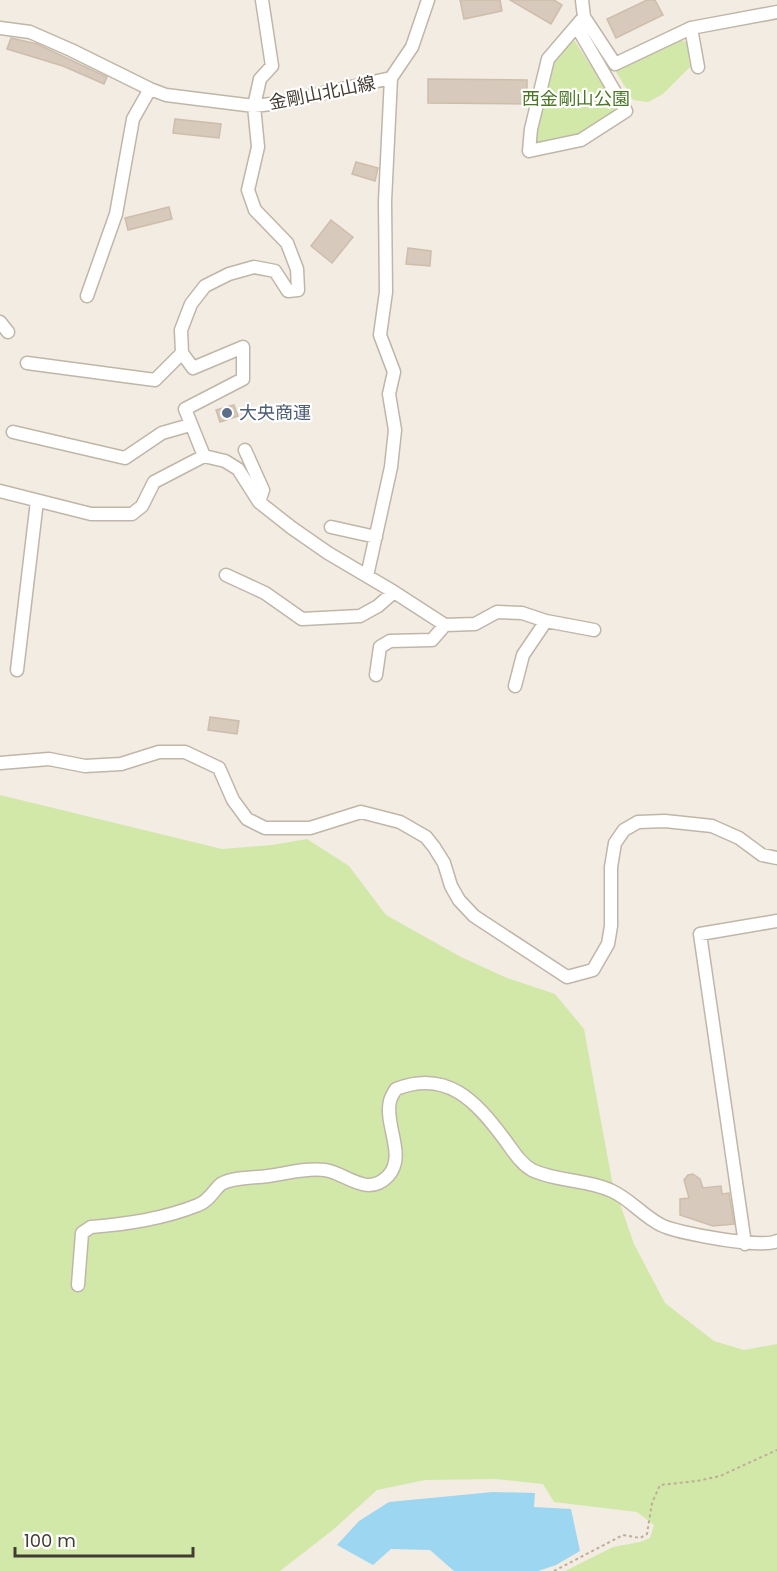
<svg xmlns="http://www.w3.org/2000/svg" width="777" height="1571" viewBox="0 0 777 1571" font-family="Poppins,'Noto Sans JP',sans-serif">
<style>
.green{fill:#d1e8a9}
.water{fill:#9cd6f1}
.building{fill:#d7c9bb;stroke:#cebdab;stroke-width:1.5}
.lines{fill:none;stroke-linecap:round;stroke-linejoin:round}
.minor-casing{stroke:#c0b6a8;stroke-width:15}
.path{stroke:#bfad96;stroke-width:2;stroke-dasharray:3 3;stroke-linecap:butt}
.minor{stroke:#fff;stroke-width:12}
.service-dot{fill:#5c6f8a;stroke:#fff;stroke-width:2}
.labels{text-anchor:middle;stroke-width:4.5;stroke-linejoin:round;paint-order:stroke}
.street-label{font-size:18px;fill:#433b33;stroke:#fff}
.park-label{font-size:18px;fill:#4b7626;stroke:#fff}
.service-label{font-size:18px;fill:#4e5e75;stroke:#fff;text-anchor:start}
</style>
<rect width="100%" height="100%" fill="#f2ece2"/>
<path class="green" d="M 572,37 L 620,110 L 581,133 L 535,146 L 535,130 L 555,59 Z
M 678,38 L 687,43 L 690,67 L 663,94 L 648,102 L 633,100 L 615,70 Z
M 0,795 L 222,849 L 272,845 L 307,839 L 349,866 L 386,915 L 461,957 L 507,978 L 555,994 L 584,1029 L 612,1181 L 634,1244 L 665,1303 L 714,1341 L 744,1350 L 777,1344 L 777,1571 L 565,1571 L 613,1547 L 640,1542 L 650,1538 L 654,1525 L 637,1512 L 554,1502 L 543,1484 L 495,1479 L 425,1480 L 377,1490 L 334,1529 L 280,1571 L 0,1571 Z"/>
<path class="water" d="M 493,1492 L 535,1493 L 534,1507 L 571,1509 L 580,1551 L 556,1565 L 538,1571 L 454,1571 L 430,1550 L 391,1549 L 373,1565 L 337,1545 L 359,1521 L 389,1502 Z"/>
<path class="building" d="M 460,0 L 500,0 L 502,11 L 464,19 Z
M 510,0 L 554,0 L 562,5 L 551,24 Z
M 647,0 L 655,0 L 663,15 L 616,38 L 607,19 Z
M 11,38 L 37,44 L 107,77 L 104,84 L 63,66 L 7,49 Z
M 428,79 L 527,80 L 527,104 L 428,103 Z
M 175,119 L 221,124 L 219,138 L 173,133 Z
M 356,162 L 378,168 L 375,181 L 352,174 Z
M 169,207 L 172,219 L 128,230 L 125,218 Z
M 331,220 L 353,237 L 332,263 L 311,246 Z
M 408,248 L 431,251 L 430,266 L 406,264 Z
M 234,405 L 238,416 L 220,422 L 216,410 Z
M 210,717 L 239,721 L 237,734 L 208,730 Z
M 693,1174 L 700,1179 L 703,1188 L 721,1186 L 722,1194 L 729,1193 L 734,1224 L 713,1226 L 680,1215 L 680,1199 L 689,1198 L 684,1180 L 688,1175 Z"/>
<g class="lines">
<defs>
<path id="minor" d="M 582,0 L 584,17 L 581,34 L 626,111 L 581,140 L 529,151 L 531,129 L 548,59 L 584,17 L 615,64 L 691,28 L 777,12
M 0,28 L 30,32 L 71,50 L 150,89 L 166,95 L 254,106 L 279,103 L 391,78 L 412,47 L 428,0
M 691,28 L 698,67
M 87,296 L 116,214 L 133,119 L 150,89
M 0,322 L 8,332
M 27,363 L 155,380 L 182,353
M 13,432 L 125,458 L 162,433 L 190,425
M 245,450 L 263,490 L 259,502
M 204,456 L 185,409 L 243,379 L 243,347 L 193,368 L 182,353 L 181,330 L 191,304 L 205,286 L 229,274 L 254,267 L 275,271 L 288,291 L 298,290 L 297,269 L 287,243 L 255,210 L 248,190 L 258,147 L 254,106 L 260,79 L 272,66 L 262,0
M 0,491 L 91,514 L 132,514 L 142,506 L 154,482 L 204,456 L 225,461 L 238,469 L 259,502 L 292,528 L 328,553 L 394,592 L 445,625 L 475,624 L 497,612 L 522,613 L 546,621 L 594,630
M 331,527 L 376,537
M 226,575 L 265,593 L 302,619 L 360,616 L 378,606 L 394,592
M 367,576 L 391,467 L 395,430 L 389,394 L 394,372 L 380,335 L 386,292 L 385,201 L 391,78
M 17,670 L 37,501
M 376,675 L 380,647 L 390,641 L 432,640 L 445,625
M 515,686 L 523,655 L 546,621
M 0,763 L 49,759 L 85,766 L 121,764 L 159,752 L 185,752 L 219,768 L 233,800 L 247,819 L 265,828 L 310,828 L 361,812 L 400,822 L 426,837 L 434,847 L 444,863 L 451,886 L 459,900 L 474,916 L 567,977 L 593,970 L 608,944 L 611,926 L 611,867 L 615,843 L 624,830 L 638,822 L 665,821 L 712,826 L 739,838 L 762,855 L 777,858
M 745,1244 L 700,934 L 777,921
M 78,1285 L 82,1233 L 91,1227 C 127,1224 163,1219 198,1205 C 209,1201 213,1191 221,1184 C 231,1178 246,1178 257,1177 C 279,1176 303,1167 325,1170 C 346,1173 367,1198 388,1176 C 407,1156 384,1125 390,1101 C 391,1097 394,1092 396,1089 C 447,1069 476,1101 505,1140 C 513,1151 520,1163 532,1170 C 557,1182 587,1179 612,1191 C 630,1199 643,1216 661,1225 C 676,1233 763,1249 777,1241"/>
</defs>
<use href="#minor" class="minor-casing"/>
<path class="path" d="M 554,1571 L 623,1535 L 640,1538 L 647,1534 L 652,1503 L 660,1485 L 697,1481 L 720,1476 L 777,1450"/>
<use href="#minor" class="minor"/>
</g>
<circle class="service-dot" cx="227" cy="413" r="6"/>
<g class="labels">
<g class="street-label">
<text transform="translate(322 93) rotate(-11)" y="6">金剛山北山線</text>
</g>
<g class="park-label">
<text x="576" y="105">西金剛山公園</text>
</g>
<g class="service-label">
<text x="239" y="419">大央商運</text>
</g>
</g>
<path d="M15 1547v9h178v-9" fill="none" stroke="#433b33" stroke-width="3"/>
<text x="24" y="1547" font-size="18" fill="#433b33" stroke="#ffffff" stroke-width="4.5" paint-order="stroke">100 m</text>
</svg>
